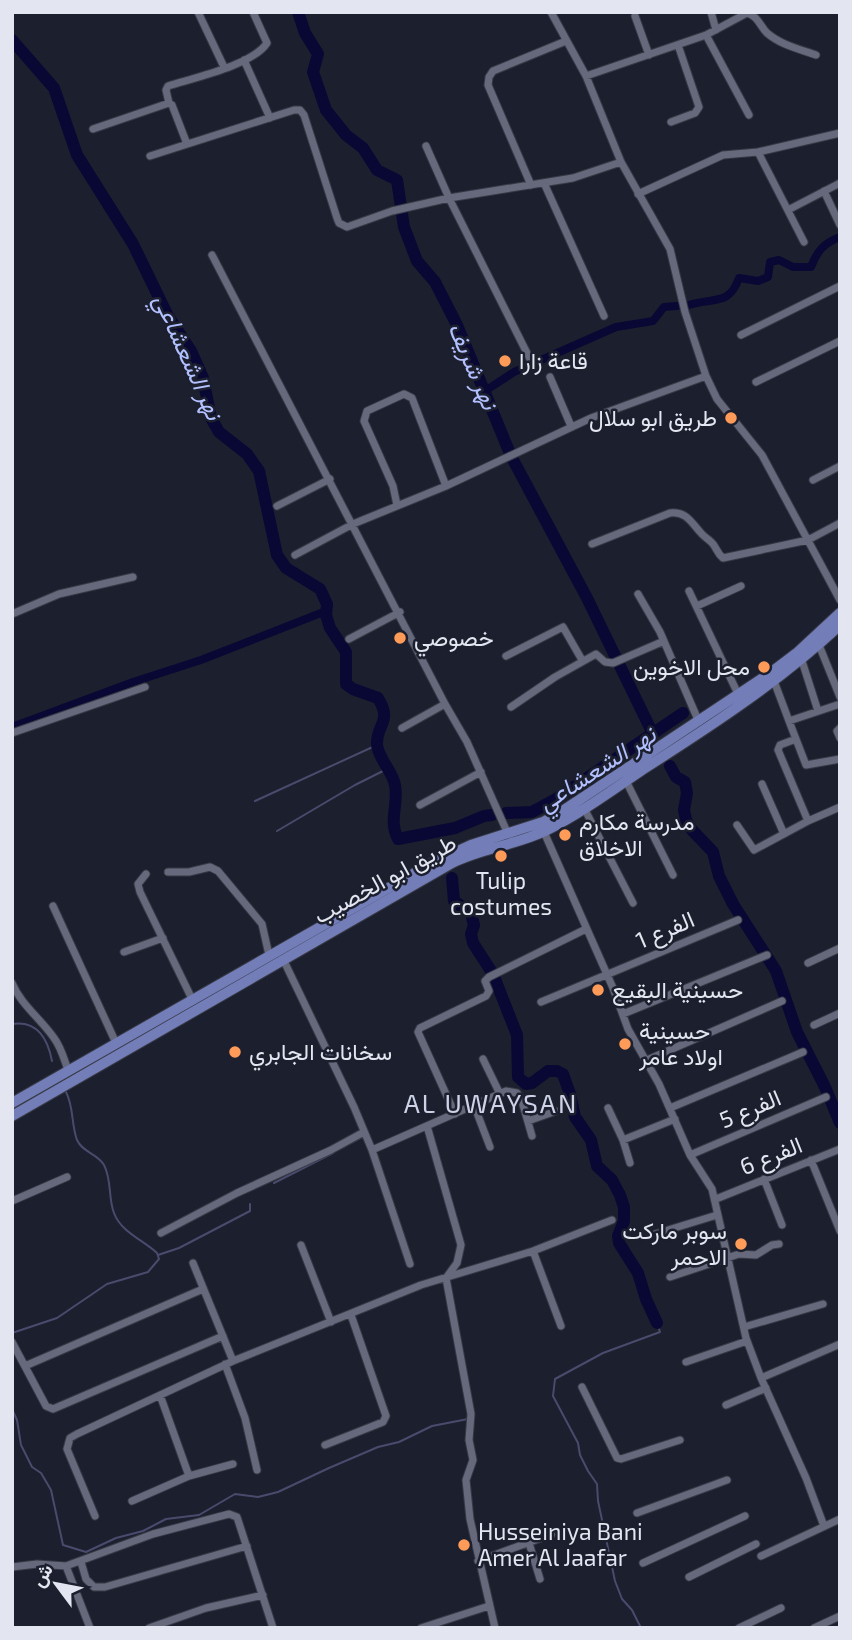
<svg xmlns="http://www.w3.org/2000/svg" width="852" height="1640" viewBox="0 0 852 1640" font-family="'Exo 2',Vazirmatn,sans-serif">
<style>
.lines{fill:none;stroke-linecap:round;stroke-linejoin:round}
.stream{stroke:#4a4b6c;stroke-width:2}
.canal{stroke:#090834;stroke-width:8}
.river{stroke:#090834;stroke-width:12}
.minor-casing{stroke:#373a46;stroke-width:9}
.primary-casing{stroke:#373a46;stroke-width:12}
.minor{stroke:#65697b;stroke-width:7}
.primary{stroke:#737db8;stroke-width:10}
.poi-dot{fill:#fe9b59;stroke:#1c1f2e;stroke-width:2.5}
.labels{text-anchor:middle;stroke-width:5;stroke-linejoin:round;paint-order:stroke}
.poi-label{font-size:23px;fill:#e3e6f0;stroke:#1c1f2e;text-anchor:start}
.street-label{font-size:23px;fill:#e3e6f0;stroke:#1c1f2e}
.water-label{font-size:24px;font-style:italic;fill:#b2c0ff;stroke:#1c1f2e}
.quarter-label{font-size:26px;letter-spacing:2px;fill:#cdd2e6;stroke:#1c1f2e}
</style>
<rect width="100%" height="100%" fill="#1c1f2e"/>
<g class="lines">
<path class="stream" d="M 255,801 L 377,745
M 277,831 L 355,785 L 389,768
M 12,1024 C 38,1020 48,1040 52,1061
M 341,1148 L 364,1136
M 274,1183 L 333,1153
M 158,1255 L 179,1248 L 250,1211 L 250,1204
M 12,1333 L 57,1318 L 107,1284 L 148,1272 L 159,1259 L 157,1253 C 143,1240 121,1232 114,1213 C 108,1198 112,1180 104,1165 C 97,1153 83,1153 77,1140 C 71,1124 74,1107 66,1092
M 12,1409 L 17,1420 L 21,1445 L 32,1467 L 41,1473 L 51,1490 L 63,1545 L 86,1552 L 116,1538 L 143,1531 L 166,1519 L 199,1515 L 235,1494 L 258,1497 L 278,1492 L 329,1468 L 378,1447 L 399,1442 L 432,1426 L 468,1419
M 641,1628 L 632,1610 L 622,1599 L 615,1581 L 598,1501 L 597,1484 L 588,1471 L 580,1455 L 578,1443 L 553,1396 L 555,1379 L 603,1353 L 660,1332 L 657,1323"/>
<path class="canal" d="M 689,305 C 715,297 729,306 739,278 L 758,281 L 768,277 L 770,262 L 779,260 L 793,267 L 811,267 C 817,251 824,243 840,237
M 485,391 L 514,372 L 616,327 L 653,321 L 664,307 L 677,306
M 12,727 L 133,682 L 201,660 L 326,611"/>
<path class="river" d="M 298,12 L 305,33 L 318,54 L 313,72 L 326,110 L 346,135 L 363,148 L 377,170 L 397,180 L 404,227 L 417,261 L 435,282 L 457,325 L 511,456 L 587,598 L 653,734
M 12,40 L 54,88 L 77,155 L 133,244 L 168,316 L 191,351 L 203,378 L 211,418 L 219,432 L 247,454 L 259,471 L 277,555 L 286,568 L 320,589 L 327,604 L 326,615 L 330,628 L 346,652 L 346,684 L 353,689 L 378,698 C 393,723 376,723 377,745 C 379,760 392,770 395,785 C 399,804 388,820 398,839 L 455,828 L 484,816 L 492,815
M 670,766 L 676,777 L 685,782 L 687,793 L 684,810 L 686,820 L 692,830 L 713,852 L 719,876 L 733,904 L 776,971 L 797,1032 L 825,1087 L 840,1123
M 506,813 L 532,812 L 556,799 L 683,713
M 452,878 L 454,901 L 471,913 L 474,925 L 471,934 L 473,943 L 493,974 L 517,1035 L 518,1077 L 526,1084 L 532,1083 L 548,1071 L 557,1071 L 563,1074 L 570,1094 L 575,1117 L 591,1140 L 597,1166 L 612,1180 L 620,1195 L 624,1207 L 624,1221 L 618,1236 L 619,1243 L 638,1273 L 646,1299 L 657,1323"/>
<defs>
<path id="minor" d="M 198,12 L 224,67
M 551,12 L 586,76 L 621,162 L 670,249 L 685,312 L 706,376 L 717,399 L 762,455 L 840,600
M 711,12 L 716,30
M 635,16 L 649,55
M 706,35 L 749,115
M 244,60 L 270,118
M 586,76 L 706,35 L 747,13 C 758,16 760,26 767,33 C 781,45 799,49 816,55
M 169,103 L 166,90 L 168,86 C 193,78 253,65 267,43 L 253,12
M 671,122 L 695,113 L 699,107 L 678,45
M 93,129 L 169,103 L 172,105 L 187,144
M 426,146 L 449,198 L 531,361
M 758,152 L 804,242
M 150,156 L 294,110 L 300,110 L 304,115 L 337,218 L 339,223 L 347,227 L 392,211 L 449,198 L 573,178 L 621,162
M 544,183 L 604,316
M 531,185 L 488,85 L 489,77 L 493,71 L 566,41
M 824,191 L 840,225
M 638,194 L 723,155 L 758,152 L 840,133
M 788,210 L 840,183
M 212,255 L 445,704 L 467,742 L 508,834
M 741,335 L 840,286
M 550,377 L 571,426
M 756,382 L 840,341
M 813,480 L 840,466
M 397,505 L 393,486 L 364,421 L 367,411 L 404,394 L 412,398 L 446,486
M 277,506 L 330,479
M 592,544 L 670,513 C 686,511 691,522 701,533 C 704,537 710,540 713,544 C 717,549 717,553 723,558 L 808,540 L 840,523
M 295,555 L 353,524 L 446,486 L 591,418 L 706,376
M 689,591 L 739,696
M 638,594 L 660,632 L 699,722
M 697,606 L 741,586
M 12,614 L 59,594 L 133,577
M 349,639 L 400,612
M 819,645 L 840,697
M 506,656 L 563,627 L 582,660
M 802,661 L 818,711
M 774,681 L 789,721 L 840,704
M 511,707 L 555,677 L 596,654 L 605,662 L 613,663 L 664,641
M 789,721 L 806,765 L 840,759
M 402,728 L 445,704
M 840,728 L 837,731 L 840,738
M 12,733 L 145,687
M 796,739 L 780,745 L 778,750 L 808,821
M 626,781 L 673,875
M 762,784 L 784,834
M 420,805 L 481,772
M 584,808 L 633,903
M 737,825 L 754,850 L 808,821 L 840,807
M 544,832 L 613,988 L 628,1029 L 659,1084 L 690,1155 L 712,1189 L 746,1338 L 761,1378 L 806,1478 L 824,1526
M 168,872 L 189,872 L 210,867 L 218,871 L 262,924 L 269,955
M 146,874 L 138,884 L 140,892 L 193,1001
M 53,906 L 116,1043
M 124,952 L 163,938
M 283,959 L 354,1107 L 372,1150 L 410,1264
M 808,963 L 840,948
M 12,983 C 21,1005 41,1019 54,1038 C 61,1047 64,1059 68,1070
M 541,1002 L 738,920
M 623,1014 L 767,955
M 814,1025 L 840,1013
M 483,1059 L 500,1094
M 647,1060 L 782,1001
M 474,1105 L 490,1147
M 608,1108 L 623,1140 L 630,1163
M 670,1108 L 803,1052
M 455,1114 L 418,1032 L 420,1028 L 486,996 L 489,991 L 485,981 L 489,977 L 586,929
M 528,1121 L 556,1111
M 427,1126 L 461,1245 L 457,1263 L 446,1278 L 471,1414 L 469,1440 L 473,1460 L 466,1480 L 470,1519 L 495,1628
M 623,1140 L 675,1119
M 372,1150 L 506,1091 L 517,1093 L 521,1098 L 532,1136
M 690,1155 L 826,1097
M 811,1160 L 840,1231
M 764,1179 L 782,1225
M 716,1199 L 840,1149
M 12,1201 L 67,1177
M 161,1233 L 237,1193 L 331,1150 L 364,1132
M 655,1234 L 717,1215
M 301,1245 L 331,1322
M 533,1251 L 561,1326
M 193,1263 L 233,1361
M 670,1277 L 739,1254 L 756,1255 L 772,1245 L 779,1244
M 744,1327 L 823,1304
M 12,1342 L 46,1406 L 53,1409 L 223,1336
M 686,1362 L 747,1341
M 225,1364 L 245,1418 L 257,1470
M 25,1366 L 203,1289
M 761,1378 L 840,1344
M 582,1387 L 617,1458 L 621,1459 L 680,1440
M 160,1395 L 189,1476
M 726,1405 L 766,1388
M 325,1445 L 383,1422 L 386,1416 L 351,1315
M 132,1501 L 189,1476 L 233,1464
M 637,1513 L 727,1480
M 95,1516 L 67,1449 L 70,1438 L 77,1434 L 233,1361 L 421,1285 L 533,1251 L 612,1220
M 529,1543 L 540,1579
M 761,1556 L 840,1519
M 478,1561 L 552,1534
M 81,1562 L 86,1579 L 94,1587 L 105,1587 L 247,1546
M 643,1563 L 745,1516
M 66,1566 L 90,1628
M 12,1567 L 37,1564 L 66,1566 L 153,1534 L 229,1514 L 237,1517 L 273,1628
M 689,1577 L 756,1544
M 149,1628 L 206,1608 L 263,1595
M 421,1628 L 489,1606
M 739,1628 L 781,1608
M 814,1628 L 840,1616"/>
<path id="primary" d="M 12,1103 L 434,862 L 471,845 L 543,822 L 561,812 L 769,674 L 798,652 L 840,613
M 12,1116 L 452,863 C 482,848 517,845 547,830 C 581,813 611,791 642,770 C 711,726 780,681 840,625"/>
</defs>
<use href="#minor" class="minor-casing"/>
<use href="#primary" class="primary-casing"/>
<use href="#minor" class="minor"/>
<use href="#primary" class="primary"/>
</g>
<g class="poi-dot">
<circle cx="505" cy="361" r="7"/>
<circle cx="731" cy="418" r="7"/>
<circle cx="400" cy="638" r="7"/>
<circle cx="764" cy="667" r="7"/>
<circle cx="565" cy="835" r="7"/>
<circle cx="501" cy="856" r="7"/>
<circle cx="598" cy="990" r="7"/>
<circle cx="625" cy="1044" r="7"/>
<circle cx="235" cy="1052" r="7"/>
<circle cx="741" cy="1244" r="7"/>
<circle cx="464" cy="1545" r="7"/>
</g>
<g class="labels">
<g class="poi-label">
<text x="519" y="369">قاعة زارا</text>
<text x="717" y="426" text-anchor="end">طريق ابو سلال</text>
<text x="414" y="646">خصوصي</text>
<text x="750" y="675" text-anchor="end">محل الاخوين</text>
<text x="579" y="830">مدرسة مكارم<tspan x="579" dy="26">الاخلاق</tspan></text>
<text x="501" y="889" text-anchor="middle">Tulip<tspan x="501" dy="26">costumes</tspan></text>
<text x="612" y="998">حسينية البقيع</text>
<text x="639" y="1039">حسينية<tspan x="639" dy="26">اولاد عامر</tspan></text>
<text x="249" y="1060">سخانات الجابري</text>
<text x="727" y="1239" text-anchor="end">سوبر ماركت<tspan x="727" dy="26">الاحمر</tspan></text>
<text x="478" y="1540">Husseiniya Bani<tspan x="478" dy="26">Amer Al Jaafar</tspan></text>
</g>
<g class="street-label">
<text transform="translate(385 879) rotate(-29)" y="8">طريق ابو الخصيب</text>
<text transform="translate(665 930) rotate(-23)" y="8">الفرع 1</text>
<text transform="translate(750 1109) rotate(-23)" y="8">الفرع 5</text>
<text transform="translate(771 1156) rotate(-22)" y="8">الفرع 6</text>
</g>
<g class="water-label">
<text transform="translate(188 357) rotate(66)" y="8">نهر الشعشاعي</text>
<text transform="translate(473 366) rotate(67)" y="8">نهر شريف</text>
<text transform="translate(597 769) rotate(-33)" y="8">نهر الشعشاعي</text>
</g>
<g class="quarter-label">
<text x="491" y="1113">AL UWAYSAN</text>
</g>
</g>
<rect width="852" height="1640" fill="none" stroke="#e3e6f0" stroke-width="28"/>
<g transform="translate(56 1584) rotate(302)" stroke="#1c1f2e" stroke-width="5" paint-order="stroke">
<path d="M0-5L12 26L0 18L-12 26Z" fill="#e3e6f0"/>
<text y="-10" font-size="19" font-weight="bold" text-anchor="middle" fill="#e3e6f0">ش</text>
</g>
</svg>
